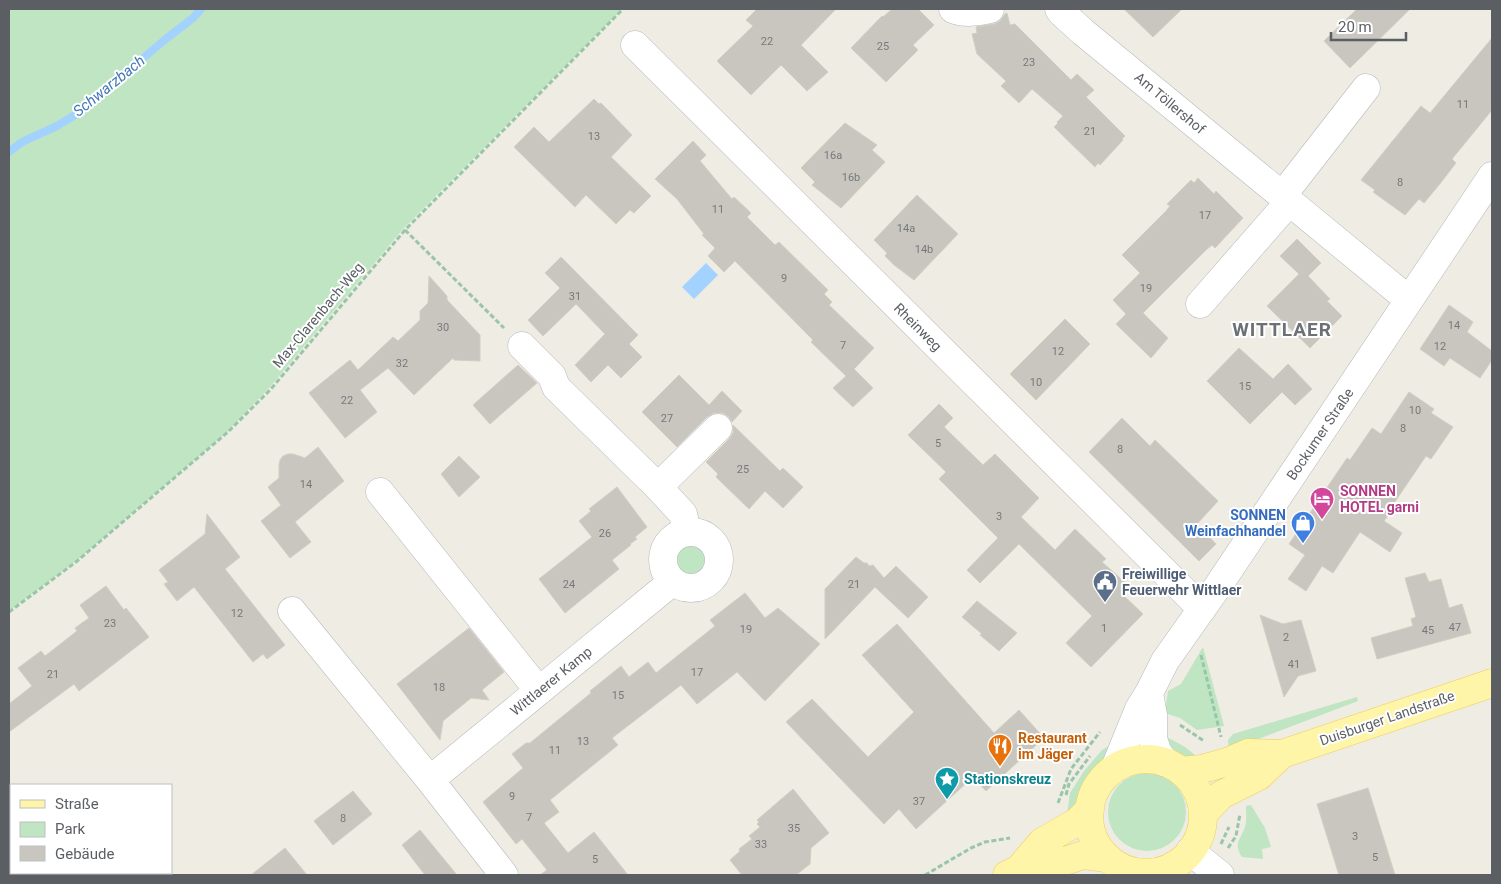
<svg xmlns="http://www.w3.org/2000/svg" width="1501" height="884" viewBox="0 0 1501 884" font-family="Roboto,sans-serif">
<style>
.green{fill:#c0e5c2}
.water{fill:#a3d2fe}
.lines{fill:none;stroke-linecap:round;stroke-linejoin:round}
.stream{stroke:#a3d2fe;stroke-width:8}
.building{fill:#c9c6c0;stroke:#d3cec2}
.minor-casing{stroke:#b6b9bd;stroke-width:29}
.major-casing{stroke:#f0ce5a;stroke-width:29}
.path{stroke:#99c6a8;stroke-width:3;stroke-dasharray:5 2.5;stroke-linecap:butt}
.minor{stroke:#fff;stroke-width:28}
.major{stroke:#fef5a8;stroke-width:28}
.labels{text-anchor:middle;stroke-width:4;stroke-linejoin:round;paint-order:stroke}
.number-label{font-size:11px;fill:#76797b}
.street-label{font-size:14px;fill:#5b5f64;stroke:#fff}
.hotel-label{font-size:14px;font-weight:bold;fill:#b23c85;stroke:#fff;text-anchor:start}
.shop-label{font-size:14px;font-weight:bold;fill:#366cbe;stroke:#fff;text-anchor:end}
.service-label{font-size:14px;font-weight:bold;fill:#4e5e75;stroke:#fff;text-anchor:start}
.food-label{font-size:14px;font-weight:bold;fill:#c56008;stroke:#fff;text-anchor:start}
.culture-label{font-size:14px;font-weight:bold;fill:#0d838f;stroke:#fff;text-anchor:start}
.water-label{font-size:15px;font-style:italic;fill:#4277b9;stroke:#fff}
.district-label{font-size:19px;font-weight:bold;letter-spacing:1px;fill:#6c7176;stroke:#fff}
</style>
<rect width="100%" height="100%" fill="#eeece3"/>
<path class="green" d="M 9,9 L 622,9 L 403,229 L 269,388 L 227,432 L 76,561 L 9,611 Z
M677 560a14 14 0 1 1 28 0a14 14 0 1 1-28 0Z
M 1203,647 L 1224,726 L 1197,730 L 1180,718 L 1165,713 L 1168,691 L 1181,684 Z
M 1357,697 L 1358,701 L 1229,750 L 1228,740 L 1233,734 Z
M 1165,736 L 1185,747 L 1200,759 C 1181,758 1174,753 1165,736 Z
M 1116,742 L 1081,797 L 1067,814 L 1070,793 L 1084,771 L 1102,750 Z
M1108 812a39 39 0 1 1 78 0a39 39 0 1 1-78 0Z
M 1251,805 L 1265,828 L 1271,847 L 1262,849 L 1263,859 L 1242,857 C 1233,843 1240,841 1245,827 C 1247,820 1246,813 1246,806 Z"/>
<path class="water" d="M 706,263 L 718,275 L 694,299 L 682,287 Z"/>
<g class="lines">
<path class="stream" d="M 9,152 L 22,142 L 57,126 L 78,113 L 167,38 L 193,18 L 201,9"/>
</g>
<path class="building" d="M 757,9 L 836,9 L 801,45 L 828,72 L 807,91 L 781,65 L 751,95 L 717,61 L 753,26 L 746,20 Z
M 892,9 L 918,9 L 934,25 L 913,45 L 918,50 L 886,82 L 851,48 L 882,16 L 883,17 Z
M 1124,9 L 1182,9 L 1153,37 Z
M 1357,9 L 1410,9 L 1350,68 L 1324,41 Z
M 1007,13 L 1010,25 L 1015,24 L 1071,80 L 1077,74 L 1094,90 L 1086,97 L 1125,136 L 1122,139 L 1123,140 L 1100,165 L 1098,163 L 1095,167 L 1054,127 L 1058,123 L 1057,122 L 1063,116 L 1032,89 L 1019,103 L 1001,86 L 1006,81 L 977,54 L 972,34 L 977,33 L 976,27 L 994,24 L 1000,21 L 1005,14 Z
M 1492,38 L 1492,110 L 1452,159 L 1456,163 L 1439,185 L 1424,203 L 1419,199 L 1405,215 L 1373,192 L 1375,190 L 1361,180 L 1421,106 L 1430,113 Z
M 594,99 L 599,104 L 601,103 L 632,135 L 611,157 L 651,196 L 634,213 L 630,210 L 616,224 L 586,195 L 575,207 L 514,147 L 534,127 L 549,142 Z
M 845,123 L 877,145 L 872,150 L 885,162 L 841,208 L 812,185 L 815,182 L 801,168 Z
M 693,141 L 706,155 L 700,161 L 732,199 L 734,197 L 751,213 L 747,217 L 775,245 L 779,242 L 828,290 L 824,294 L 832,302 L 829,305 L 874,348 L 854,369 L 873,388 L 853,407 L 833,388 L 846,376 L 811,342 L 813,340 L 735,261 L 724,272 L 708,256 L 715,248 L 702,235 L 704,234 L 677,199 L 655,179 Z
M 1198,178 L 1214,194 L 1216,191 L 1243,218 L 1215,248 L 1212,245 L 1206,250 L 1143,313 L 1168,338 L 1151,358 L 1116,324 L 1126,314 L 1113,300 L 1140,273 L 1122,255 L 1166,211 L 1170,206 L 1167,204 L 1191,180 L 1194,183 Z
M 917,195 L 958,234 L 914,280 L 894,265 L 885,256 L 887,253 L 874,240 Z
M 1297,239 L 1321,263 L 1308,276 L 1330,299 L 1327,301 L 1342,316 L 1310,348 L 1267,306 L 1299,274 L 1280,256 Z
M 561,257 L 638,335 L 629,344 L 642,357 L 621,378 L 608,365 L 591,382 L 575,365 L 605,334 L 576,304 L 543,336 L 528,320 L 560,288 L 545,273 Z
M 429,276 L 447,296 L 447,300 L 480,335 L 480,361 L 454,360 L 453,358 L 414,395 L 388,368 L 360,390 L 377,412 L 345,438 L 309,393 L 350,360 L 358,370 L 393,337 L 398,341 L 420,320 L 420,311 L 428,303 Z
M 1449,305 L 1473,322 L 1467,332 L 1492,351 L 1492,360 L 1480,378 L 1450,358 L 1444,366 L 1420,349 Z
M 1065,319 L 1090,344 L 1036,400 L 1010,374 Z
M 1239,348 L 1273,379 L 1288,364 L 1312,389 L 1295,405 L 1282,392 L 1250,424 L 1207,381 Z
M 518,365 L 537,383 L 490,424 L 473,405 Z
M 679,375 L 709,405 L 722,391 L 742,411 L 732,422 L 729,417 L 723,413 L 714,413 L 707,417 L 677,447 L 642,412 Z
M 1409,392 L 1434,409 L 1431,413 L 1453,427 L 1431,459 L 1426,456 L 1388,512 L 1390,513 L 1384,521 L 1402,533 L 1390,552 L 1360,532 L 1333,573 L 1322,566 L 1306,591 L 1288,579 L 1305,555 L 1289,544 L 1347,458 L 1350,460 L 1372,428 L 1381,434 Z
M 939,404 L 953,418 L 944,427 L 983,465 L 995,454 L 1039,498 L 1021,517 L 1055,550 L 1075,529 L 1106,559 L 1102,562 L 1129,586 L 1122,594 L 1143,614 L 1091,667 L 1066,643 L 1092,616 L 1019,544 L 980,583 L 967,570 L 998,538 L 939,479 L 946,472 L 908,435 Z
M 1122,418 L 1150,446 L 1155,440 L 1218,501 L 1197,524 L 1216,544 L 1199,561 L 1089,452 Z
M 733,425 L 780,471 L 783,468 L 803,487 L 783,508 L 765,491 L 749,509 L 716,477 L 718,474 L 706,462 L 729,439 L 733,433 Z
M 318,447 L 344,481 L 295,522 L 311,542 L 290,558 L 261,521 L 281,505 L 268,487 L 279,478 L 279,465 L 280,460 L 283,456 L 288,454 L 293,454 L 305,458 Z
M 459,456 L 480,477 L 459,497 L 441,474 Z
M 617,487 L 647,527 L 635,537 L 637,539 L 630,544 L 631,545 L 612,560 L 619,569 L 565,613 L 539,579 L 592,537 L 579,521 L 591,511 L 589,509 Z
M 207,514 L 240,557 L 225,569 L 285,645 L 267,659 L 263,654 L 253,662 L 194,587 L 177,601 L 164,584 L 168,582 L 159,570 L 205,534 Z
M 856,557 L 864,563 L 867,563 L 869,566 L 873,565 L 884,578 L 896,566 L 928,597 L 908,618 L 875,587 L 825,639 L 825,589 Z
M 1425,573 L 1429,582 L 1441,579 L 1449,608 L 1462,604 L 1471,633 L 1377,659 L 1371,638 L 1413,626 L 1411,619 L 1416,617 L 1405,578 Z
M 106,586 L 124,610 L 126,608 L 149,637 L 79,691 L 74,684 L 9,732 L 9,704 L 32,686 L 18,668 L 41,651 L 45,656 L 77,631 L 75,628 L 89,618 L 80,605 Z
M 745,593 L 765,618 L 778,608 L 820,644 L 765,701 L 737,672 L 697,704 L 681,685 L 612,738 L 618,745 L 550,800 L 559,812 L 544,823 L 568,853 L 594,832 L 628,875 L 540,875 L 547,870 L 522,839 L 516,844 L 483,802 L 523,768 L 512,754 L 526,743 L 530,743 L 591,693 L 590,691 L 621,666 L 629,677 L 648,662 L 656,673 L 715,626 L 710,620 Z
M 977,601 L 1017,633 L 999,651 L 980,635 L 982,634 L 962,617 Z
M 1260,615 L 1283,624 L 1301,620 L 1309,647 L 1316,671 L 1298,676 L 1284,697 Z
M 897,624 L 994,733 L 1019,710 L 1044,738 L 986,791 L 973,777 L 916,829 L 899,809 L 884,824 L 786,722 L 812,699 L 868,757 L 914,712 L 862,655 Z
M 469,628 L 504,672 L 482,690 L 489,700 L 471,698 L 443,721 L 440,740 L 397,684 Z
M 1368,788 L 1395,875 L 1339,875 L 1317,804 Z
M 793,789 L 829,833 L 811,848 L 810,864 L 796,875 L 742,875 L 730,860 L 740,851 L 739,849 L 752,839 L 749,836 L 760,827 L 757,824 L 759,822 L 757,820 Z
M 353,791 L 372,814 L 333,845 L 314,821 Z
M 420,830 L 457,875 L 425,875 L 402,845 Z
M 285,848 L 307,875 L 251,875 Z"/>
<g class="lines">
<defs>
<path id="minor" d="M 953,9 C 965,14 978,12 990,9
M 1059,9 L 1062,13 L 1083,32 L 1409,300
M 635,45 L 1202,609
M 1282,196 L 1366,88
M 1200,304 L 1289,202
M 522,346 L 552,376 L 556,387 L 658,487 L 683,514 L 687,532
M 658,487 L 718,428
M 380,492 L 539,691
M663 560a28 28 0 1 1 56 0a28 28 0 1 1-56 0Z
M 292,611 L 430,780 L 504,875
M 1149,693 L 1153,715 L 1153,739 L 1157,751 L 1164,762
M 1115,768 L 1139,709 L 1149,693 L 1165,661 L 1218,586 L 1492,176
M 430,780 L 672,582
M 1190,851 L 1220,875
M 1117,865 L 1122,875
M 1167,875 L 1173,866"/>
<path id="major" d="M1089 816a57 57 0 1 1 114 0a57 57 0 1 1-114 0Z
M 1181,771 L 1202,769 L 1227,762 L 1248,753 L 1282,754 L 1492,683
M 1203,814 L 1221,795 L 1259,776 L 1282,754
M 1019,869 L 1042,842 L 1077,822 L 1090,809
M 1007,875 L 1019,869 L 1068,860 L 1083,855 L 1108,858"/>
</defs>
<use href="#minor" class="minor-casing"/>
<use href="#major" class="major-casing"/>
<path class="path" d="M 405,230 L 504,328
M 9,612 L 76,562 L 228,432 L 271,389 L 405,230 L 623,9
M 1201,655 L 1221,737
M 1180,725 L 1204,741
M 1066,795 L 1069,784 L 1090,756
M 1058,803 L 1071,769 L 1100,732
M 1221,844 L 1229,827
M 1228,848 L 1236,836 L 1240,814
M 925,875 L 971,848 L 985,842 L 1010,838"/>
<use href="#minor" class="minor"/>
<use href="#major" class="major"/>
</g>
<defs>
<symbol id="hotel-pin" viewBox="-11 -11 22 30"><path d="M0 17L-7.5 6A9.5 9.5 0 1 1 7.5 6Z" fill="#d1479c" stroke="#fff"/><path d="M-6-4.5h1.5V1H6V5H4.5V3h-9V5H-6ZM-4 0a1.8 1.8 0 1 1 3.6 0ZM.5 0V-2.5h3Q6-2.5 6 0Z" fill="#fff"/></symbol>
<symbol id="shop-pin" viewBox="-11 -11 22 30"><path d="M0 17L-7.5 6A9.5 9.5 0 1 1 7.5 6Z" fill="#3f7fe0" stroke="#fff"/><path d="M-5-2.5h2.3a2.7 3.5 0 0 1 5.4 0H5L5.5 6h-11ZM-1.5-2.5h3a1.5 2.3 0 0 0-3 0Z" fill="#fff"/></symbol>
<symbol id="civic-pin" viewBox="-11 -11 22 30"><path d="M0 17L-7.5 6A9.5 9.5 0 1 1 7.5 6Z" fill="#5c6f8a" stroke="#fff"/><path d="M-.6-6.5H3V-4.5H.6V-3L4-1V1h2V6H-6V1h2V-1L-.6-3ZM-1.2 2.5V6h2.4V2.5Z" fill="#fff"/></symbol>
<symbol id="restaurant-pin" viewBox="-11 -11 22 30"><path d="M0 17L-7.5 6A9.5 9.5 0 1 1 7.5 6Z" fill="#e8710a" stroke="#fff"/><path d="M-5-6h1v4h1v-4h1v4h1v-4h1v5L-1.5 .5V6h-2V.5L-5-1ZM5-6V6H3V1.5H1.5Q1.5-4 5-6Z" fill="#fff"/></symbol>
<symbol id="sight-pin" viewBox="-11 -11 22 30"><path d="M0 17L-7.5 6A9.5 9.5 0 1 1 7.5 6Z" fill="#0f9aa8" stroke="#fff"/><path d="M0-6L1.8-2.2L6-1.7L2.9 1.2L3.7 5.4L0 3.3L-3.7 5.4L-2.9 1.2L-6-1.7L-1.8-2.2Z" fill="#fff"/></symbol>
</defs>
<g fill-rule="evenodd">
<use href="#hotel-pin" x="1308" y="485" width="28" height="38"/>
<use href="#shop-pin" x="1289" y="509" width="28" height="38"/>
<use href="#civic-pin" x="1091" y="568" width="28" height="38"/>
<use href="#restaurant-pin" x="986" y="732" width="28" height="38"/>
<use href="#sight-pin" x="933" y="765" width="28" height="38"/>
</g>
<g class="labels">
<g class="number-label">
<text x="767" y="45">22</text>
<text x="883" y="50">25</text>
<text x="1029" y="66">23</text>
<text x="1463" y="108">11</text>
<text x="1090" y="135">21</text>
<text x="594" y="140">13</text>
<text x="833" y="159">16a</text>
<text x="851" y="181">16b</text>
<text x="1400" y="186">8</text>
<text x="718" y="213">11</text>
<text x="1205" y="219">17</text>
<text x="906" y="232">14a</text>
<text x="924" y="253">14b</text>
<text x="784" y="282">9</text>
<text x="1146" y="292">19</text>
<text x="575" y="300">31</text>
<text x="1454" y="329">14</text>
<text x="443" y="331">30</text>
<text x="843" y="349">7</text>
<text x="1440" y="350">12</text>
<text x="1058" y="355">12</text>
<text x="402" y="367">32</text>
<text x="1036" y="386">10</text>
<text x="1245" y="390">15</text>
<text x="347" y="404">22</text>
<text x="1415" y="414">10</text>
<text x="667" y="422">27</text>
<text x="1403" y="432">8</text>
<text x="938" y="447">5</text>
<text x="1120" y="453">8</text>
<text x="743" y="473">25</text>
<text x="306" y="488">14</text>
<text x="999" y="520">3</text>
<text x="605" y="537">26</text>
<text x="569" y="588">24</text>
<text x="854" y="588">21</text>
<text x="237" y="617">12</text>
<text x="110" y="627">23</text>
<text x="1455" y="631">47</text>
<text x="1104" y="632">1</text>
<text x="746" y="633">19</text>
<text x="1428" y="634">45</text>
<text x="1286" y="641">2</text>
<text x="1294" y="668">41</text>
<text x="697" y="676">17</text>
<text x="53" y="678">21</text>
<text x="439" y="691">18</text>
<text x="618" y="699">15</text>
<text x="583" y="745">13</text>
<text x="555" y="754">11</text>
<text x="512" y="800">9</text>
<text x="919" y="805">37</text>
<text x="529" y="821">7</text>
<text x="343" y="822">8</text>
<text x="794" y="832">35</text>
<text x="1355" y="840">3</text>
<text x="761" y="848">33</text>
<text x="1375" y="861">5</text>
<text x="595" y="863">5</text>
</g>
<g class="street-label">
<text transform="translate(1170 103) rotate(40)" y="5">Am Töllershof</text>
<text transform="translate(318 315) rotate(-50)" y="5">Max-Clarenbach-Weg</text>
<text transform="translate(918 327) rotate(45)" y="5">Rheinweg</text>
<text transform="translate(1320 434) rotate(-56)" y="5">Bockumer Straße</text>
<text transform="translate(551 681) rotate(-39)" y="5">Wittlaerer Kamp</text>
<text transform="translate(1387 718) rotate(-19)" y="5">Duisburger Landstraße</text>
</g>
<g class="hotel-label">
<text x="1340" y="496">SONNEN<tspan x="1340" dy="16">HOTEL garni</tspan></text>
</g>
<g class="shop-label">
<text x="1286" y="520">SONNEN<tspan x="1286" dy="16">Weinfachhandel</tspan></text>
</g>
<g class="service-label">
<text x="1122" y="579">Freiwillige<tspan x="1122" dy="16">Feuerwehr Wittlaer</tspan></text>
</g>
<g class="food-label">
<text x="1018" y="743">Restaurant<tspan x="1018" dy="16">im Jäger</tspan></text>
</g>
<g class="culture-label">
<text x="964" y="784">Stationskreuz</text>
</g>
<g class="water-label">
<text transform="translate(109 86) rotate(-39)" y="5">Schwarzbach</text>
</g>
<g class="district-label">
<text x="1282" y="336">WITTLAER</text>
</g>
</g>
<rect width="1501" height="884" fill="none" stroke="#5b5f64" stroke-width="20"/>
<rect x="10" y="784" width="162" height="90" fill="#ffffff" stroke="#bdbfc1"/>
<rect x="20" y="800" width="25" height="8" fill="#fef5a8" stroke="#bdbfc1"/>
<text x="55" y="809" font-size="15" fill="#5b5f64">Straße</text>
<rect x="20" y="822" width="25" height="15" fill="#c0e5c2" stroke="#bdbfc1"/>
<text x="55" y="834" font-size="15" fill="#5b5f64">Park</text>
<rect x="20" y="846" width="25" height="15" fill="#c9c6c0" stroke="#bdbfc1"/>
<text x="55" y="859" font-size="15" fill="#5b5f64">Gebäude</text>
<path d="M1331 32v8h75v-8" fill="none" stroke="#5b5f64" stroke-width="2.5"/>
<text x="1338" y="32" font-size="15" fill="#5b5f64" stroke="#ffffff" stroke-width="4" paint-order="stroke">20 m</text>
</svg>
